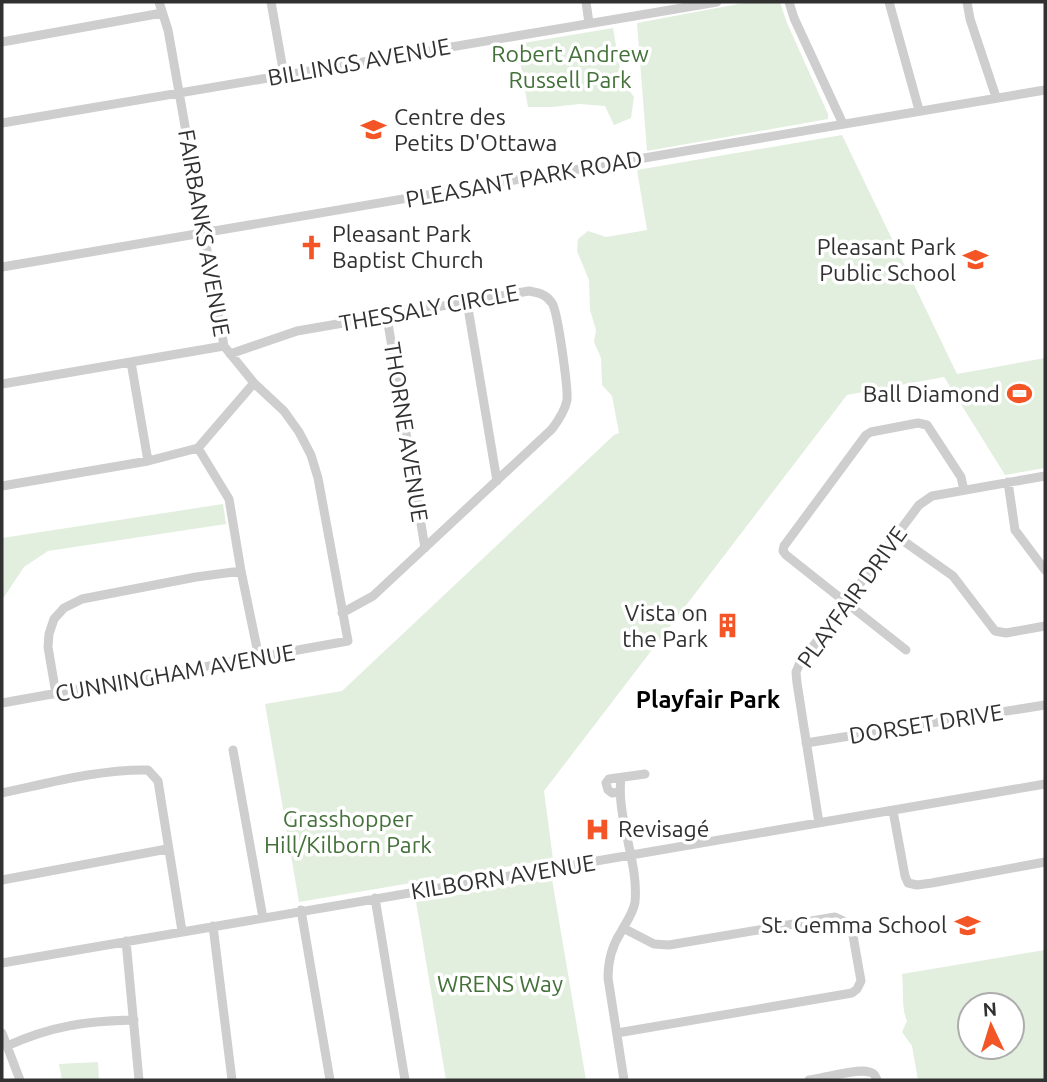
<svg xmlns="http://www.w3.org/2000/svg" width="1047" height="1082" viewBox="0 0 1047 1082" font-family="Ubuntu,sans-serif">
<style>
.green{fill:#e2efde;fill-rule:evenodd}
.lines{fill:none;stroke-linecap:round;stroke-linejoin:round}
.minor{stroke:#cecece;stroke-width:9}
.labels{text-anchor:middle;stroke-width:7;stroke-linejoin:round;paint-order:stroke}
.park-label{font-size:23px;fill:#437139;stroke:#fff}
.street-label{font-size:23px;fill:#313131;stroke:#fff}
.poi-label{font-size:23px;fill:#313131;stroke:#fff;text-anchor:end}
.neighbourhood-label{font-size:24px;font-weight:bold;fill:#000;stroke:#fff}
</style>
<rect width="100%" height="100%" fill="#fff"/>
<path class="green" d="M 749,2 L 780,2 L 787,23 L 828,114 L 828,119 L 647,151 L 637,23 Z
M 613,28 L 623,87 L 627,87 L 634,97 L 631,118 L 614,125 L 605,106 L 579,104 L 553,107 L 528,107 L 517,44 Z
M 842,135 L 957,374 L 1045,358 L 1045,468 L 1005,475 L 944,377 L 847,395 L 544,791 L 553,859 L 299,902 L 265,704 L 342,691 L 614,435 L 619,433 L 612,396 L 602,385 L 601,358 L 594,342 L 596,330 L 590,310 L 589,280 L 577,251 L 578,239 L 588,231 L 606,237 L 647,230 L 637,170 Z
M 223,504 L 226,524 L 48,551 L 24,567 L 2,600 L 2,538 Z
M 552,879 L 586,1080 L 446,1080 L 416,902 Z
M 1045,950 L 1045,1080 L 918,1080 L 912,1046 L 902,1032 L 907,1021 C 901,1008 904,990 902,974 ZM 970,1005 L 1012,1005 L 1012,1047 L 970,1047 Z
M 98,1062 L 99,1080 L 62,1080 L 59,1064 Z"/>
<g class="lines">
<path class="minor" d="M 271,2 L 284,75
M 586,2 L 589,23
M 789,2 L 794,18 L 843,124
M 889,2 L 919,110
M 967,2 L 970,19 L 996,97
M 2,42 L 162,13
M 2,123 L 717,2
M 2,267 L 1045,90
M 467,302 L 497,481
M 387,317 L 425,548
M 230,354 L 297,331 L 529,291 C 539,293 546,294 552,303 C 558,312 568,388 567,400 C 565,411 558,421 552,429 L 373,596 L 342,613
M 131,362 L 148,461
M 2,384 L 224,346
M 198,448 L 229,499 L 241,571 L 259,658
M 1008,482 L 1015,530 L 1045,570
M 2,486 L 148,461 L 198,448 L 254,383
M 895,535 L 953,576 L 995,631 L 1006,633 L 1045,626
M 906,650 L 786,555 L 783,551 L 784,546 L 866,435 L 871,432 L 918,423 L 927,425 L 961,477 L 964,490
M 56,694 L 48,647 L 49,634 L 54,619 L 64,608 L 82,599 L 196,577 L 241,571
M 2,703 L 348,641 L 318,478 L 311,455 L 299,432 L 284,411 L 254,383 L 224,346 L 168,30 L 159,2
M 806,743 L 1045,705
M 233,750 L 263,918
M 621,778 C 616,818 639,862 635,902 C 633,914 626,922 621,932 C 611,947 608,961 608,978 L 624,1080
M 620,792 L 612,793 L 608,790 L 606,783 L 609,779 L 645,774
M 2,793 C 49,783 100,769 148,770 L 158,781 L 182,931
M 893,811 L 905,876 L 908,883 L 917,885 L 932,883 L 1045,862
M 819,823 L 797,683 L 796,672 L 799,665 L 919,505 L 932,496 L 1045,476
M 2,880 L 167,849
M 375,898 L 405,1080
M 301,910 L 330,1080
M 213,926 L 232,1080
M 126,941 L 139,1080
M 2,963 L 1045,784
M 2,1033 L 20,1080
M 617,1033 L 852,993 L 857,989 L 861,981 L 852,930 L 846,922 L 835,917 L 669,945 L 654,944 L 623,928
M 7,1046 C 51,1026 86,1021 134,1020
M 809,1080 C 823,1078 858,1068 869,1072 C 875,1073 875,1076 877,1080"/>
</g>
<defs>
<symbol id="school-bare" viewBox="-9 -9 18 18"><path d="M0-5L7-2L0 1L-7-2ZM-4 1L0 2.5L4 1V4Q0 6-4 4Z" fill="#f45526" stroke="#fff" stroke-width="2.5" paint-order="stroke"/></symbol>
<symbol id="church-bare" viewBox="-9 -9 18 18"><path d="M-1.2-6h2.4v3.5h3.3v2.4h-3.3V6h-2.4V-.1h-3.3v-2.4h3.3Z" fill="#f45526" stroke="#fff" stroke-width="2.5" paint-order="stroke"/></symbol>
<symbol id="stadium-bare" viewBox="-9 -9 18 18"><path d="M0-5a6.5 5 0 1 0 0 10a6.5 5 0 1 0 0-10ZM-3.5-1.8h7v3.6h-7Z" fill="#f45526" stroke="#fff" stroke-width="2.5" paint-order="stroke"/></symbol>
<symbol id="building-bare" viewBox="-9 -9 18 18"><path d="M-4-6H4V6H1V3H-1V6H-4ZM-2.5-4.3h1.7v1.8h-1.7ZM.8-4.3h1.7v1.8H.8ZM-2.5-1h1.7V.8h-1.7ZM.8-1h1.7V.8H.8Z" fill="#f45526" stroke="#fff" stroke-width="2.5" paint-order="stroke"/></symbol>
<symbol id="hospital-bare" viewBox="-9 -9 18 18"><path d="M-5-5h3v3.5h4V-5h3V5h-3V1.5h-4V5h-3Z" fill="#f45526" stroke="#fff" stroke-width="2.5" paint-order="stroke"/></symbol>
</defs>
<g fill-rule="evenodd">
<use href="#school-bare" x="356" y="112" width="35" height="35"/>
<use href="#church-bare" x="294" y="230" width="35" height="35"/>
<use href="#school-bare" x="958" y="242" width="35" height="35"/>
<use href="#stadium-bare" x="1002" y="376" width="35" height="35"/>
<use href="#building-bare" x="710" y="608" width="35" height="35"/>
<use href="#hospital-bare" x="580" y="812" width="35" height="35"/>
<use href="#school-bare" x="950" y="908" width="35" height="35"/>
</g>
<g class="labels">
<g class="park-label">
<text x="570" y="62">Robert Andrew<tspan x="570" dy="26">Russell Park</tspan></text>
<text x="348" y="827">Grasshopper<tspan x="348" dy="26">Hill/Kilborn Park</tspan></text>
<text x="500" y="992">WRENS Way</text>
</g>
<g class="street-label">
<text transform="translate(359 62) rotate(-10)" y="8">BILLINGS AVENUE</text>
<text transform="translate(524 179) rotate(-10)" y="8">PLEASANT PARK ROAD</text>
<text transform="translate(204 233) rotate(80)" y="8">FAIRBANKS AVENUE</text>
<text transform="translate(429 308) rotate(-10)" y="8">THESSALY CIRCLE</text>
<text transform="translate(406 432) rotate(81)" y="8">THORNE AVENUE</text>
<text transform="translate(852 597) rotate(-54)" y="8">PLAYFAIR DRIVE</text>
<text transform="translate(175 673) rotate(-10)" y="8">CUNNINGHAM AVENUE</text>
<text transform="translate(926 724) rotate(-9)" y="8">DORSET DRIVE</text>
<text transform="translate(503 877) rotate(-9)" y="8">KILBORN AVENUE</text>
</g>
<g class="poi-label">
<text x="394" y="125" text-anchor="start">Centre des<tspan x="394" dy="26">Petits D'Ottawa</tspan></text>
<text x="332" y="242" text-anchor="start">Pleasant Park<tspan x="332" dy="26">Baptist Church</tspan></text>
<text x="956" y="255">Pleasant Park<tspan x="956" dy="26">Public School</tspan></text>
<text x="1000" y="402">Ball Diamond</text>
<text x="708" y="621">Vista on<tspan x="708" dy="26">the Park</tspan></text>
<text x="618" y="837" text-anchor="start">Revisagé</text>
<text x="947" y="933">St. Gemma School</text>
</g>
<g class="neighbourhood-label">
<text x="708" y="708">Playfair Park</text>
</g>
</g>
<rect width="1047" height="1082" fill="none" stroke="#313131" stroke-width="7"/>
<g transform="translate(991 1026) rotate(356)"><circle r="33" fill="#ffffff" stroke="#adadad" stroke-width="2"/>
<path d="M0-5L12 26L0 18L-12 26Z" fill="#f45526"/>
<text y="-10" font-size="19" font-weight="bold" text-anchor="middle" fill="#313131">N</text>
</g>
</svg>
